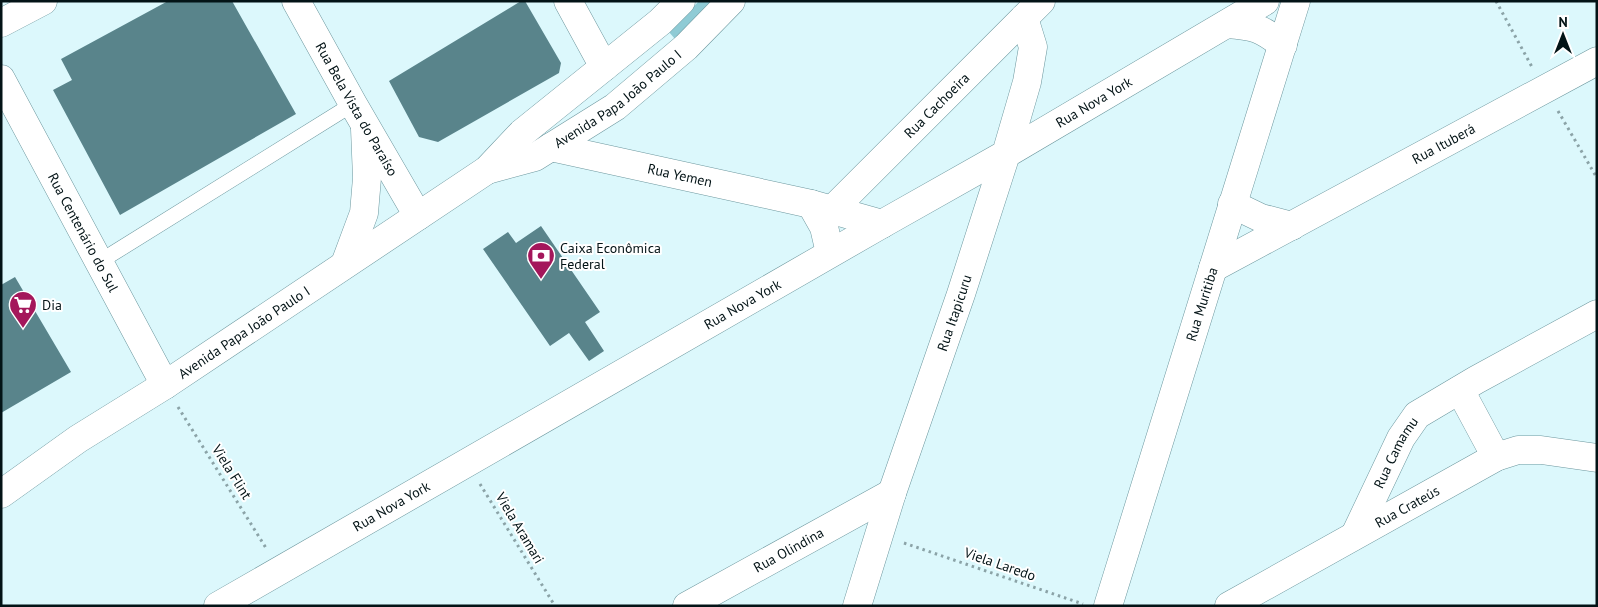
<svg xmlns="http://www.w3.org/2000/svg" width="1598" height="607" viewBox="0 0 1598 607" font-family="'PT Sans',sans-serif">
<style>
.green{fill:#8fcbd5}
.building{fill:#59848b}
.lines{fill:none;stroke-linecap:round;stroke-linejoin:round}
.service-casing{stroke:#6c979e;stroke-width:16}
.minor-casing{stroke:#6c979e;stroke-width:29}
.tertiary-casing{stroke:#6c979e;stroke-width:29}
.secondary-casing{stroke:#6c979e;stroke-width:29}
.path{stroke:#8ba3a7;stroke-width:3;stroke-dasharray:2.5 4;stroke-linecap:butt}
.service{stroke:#fff;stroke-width:15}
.minor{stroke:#fff;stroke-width:28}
.tertiary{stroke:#fff;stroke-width:28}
.secondary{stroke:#fff;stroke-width:28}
.labels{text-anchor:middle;stroke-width:4;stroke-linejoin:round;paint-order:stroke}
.street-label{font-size:14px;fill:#031316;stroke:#fff}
.poi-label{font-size:14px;fill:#031316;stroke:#fff;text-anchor:start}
</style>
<rect width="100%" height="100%" fill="#dcf8fc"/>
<path class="green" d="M 699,1 L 713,1 L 675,39 L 669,32 Z"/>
<path class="building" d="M 168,1 L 232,1 L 296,114 L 120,215 L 53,90 L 72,80 L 61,59 Z
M 521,1 L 525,1 L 561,63 L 559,73 L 438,142 L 419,137 L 389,81 Z
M 541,226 L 600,312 L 585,322 L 604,351 L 589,361 L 569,333 L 550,346 L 483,249 L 508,232 L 516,243 Z
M 15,277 L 71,372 L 1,413 L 1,285 Z"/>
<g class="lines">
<defs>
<path id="service" d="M 99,262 L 353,104"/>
<g id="minor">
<path d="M 568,1 L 604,67"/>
<path d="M 1,23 L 43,1"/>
<path id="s1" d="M 1,79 L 165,385"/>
<path id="s2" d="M 551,147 L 811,204 L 882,224"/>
<path d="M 811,204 L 824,227 L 830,253"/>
<path d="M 1232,204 L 1261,218 L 1292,226"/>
<path id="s3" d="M 832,210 L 1041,1"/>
<path id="s4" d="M 1213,268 L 1597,61"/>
<path d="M 1460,390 L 1496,457"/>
<path id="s5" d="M 1355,535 L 1401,438 L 1417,415 L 1476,380 L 1597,314"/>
<path id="s6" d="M 218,606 L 882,224 L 1006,154 L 1027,82 L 1033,47 L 1024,18"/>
<path id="s7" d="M 687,606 L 892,493"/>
<path id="s8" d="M 1229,606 L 1496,457 L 1518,450 L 1541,450 L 1597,458"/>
</g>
<g id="tertiary">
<path d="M 1227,24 C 1255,26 1261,28 1283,45"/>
<path id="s9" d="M 857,606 L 892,493 L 961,294 L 1006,154 L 1265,1"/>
<path id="s10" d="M 1108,606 L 1296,1"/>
</g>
<g id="secondary">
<path id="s11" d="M 296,1 L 353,104 L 418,216"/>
<path id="s12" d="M 487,170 L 535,157 L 615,107 L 686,47 L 731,1"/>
<path d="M 345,264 L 364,213 L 367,178 L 365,129"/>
<path id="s13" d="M 1,494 L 78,439 L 165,385 L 487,170 L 522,133 L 660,22 L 681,1"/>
</g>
</defs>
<use href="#service" class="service-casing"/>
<use href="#minor" class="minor-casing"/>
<use href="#tertiary" class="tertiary-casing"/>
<use href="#secondary" class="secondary-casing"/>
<path class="path" d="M 1496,1 L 1532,67
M 1558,111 L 1597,178
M 178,407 L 266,548
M 480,484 L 555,606
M 904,543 L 1083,604"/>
<use href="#service" class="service"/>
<use href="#minor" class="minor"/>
<use href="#tertiary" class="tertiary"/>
<use href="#secondary" class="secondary"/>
</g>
<defs>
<symbol id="bank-pin" viewBox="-11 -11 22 30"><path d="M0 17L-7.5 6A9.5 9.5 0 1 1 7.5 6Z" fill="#a4175b" stroke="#fff"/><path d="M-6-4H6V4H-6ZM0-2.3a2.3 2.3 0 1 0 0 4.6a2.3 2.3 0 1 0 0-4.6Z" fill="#fff"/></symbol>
<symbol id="supermarket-pin" viewBox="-11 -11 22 30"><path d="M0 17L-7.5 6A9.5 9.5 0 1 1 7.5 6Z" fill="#a4175b" stroke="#fff"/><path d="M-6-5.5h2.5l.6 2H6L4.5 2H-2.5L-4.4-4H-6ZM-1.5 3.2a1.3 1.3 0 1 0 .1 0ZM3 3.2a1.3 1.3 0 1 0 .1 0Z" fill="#fff"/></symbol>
</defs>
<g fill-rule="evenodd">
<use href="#bank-pin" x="525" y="240" width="32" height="43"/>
<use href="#supermarket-pin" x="7" y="289" width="32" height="43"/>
</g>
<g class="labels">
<g class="street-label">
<text dy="5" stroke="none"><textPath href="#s12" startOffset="151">Avenida Papa João Paulo I</textPath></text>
<text dy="5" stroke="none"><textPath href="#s9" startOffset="578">Rua Nova York</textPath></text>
<text dy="5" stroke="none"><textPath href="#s3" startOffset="148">Rua Cachoeira</textPath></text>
<text dy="5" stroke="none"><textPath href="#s11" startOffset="124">Rua Bela Vista do Paraíso</textPath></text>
<text dy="5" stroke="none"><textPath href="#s4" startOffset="262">Rua Ituberá</textPath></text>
<text dy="5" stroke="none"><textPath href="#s2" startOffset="132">Rua Yemen</textPath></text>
<text dy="5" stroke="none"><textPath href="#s1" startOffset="174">Rua Centenário do Sul</textPath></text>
<text dy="5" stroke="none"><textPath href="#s10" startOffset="316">Rua Muritiba</textPath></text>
<text dy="5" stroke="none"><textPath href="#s6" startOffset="605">Rua Nova York</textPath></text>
<text dy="5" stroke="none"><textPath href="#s9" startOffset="309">Rua Itapicuru</textPath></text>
<text dy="5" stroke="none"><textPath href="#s13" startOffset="292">Avenida Papa João Paulo I</textPath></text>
<text dy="5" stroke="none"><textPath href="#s5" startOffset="92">Rua Camamu</textPath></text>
<text transform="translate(232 472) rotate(58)" y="5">Viela Flint</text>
<text dy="5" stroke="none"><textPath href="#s6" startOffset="200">Rua Nova York</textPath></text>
<text dy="5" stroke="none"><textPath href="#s8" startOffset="204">Rua Crateús</textPath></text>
<text transform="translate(520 528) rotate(59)" y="5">Viela Aramari</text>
<text dy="5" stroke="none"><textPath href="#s7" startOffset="116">Rua Olindina</textPath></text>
<text transform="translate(1000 564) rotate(19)" y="5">Viela Laredo</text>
</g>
<g class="poi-label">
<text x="560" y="253">Caixa Econômica<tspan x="560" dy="16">Federal</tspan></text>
<text x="42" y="310">Dia</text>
</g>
</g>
<rect width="1598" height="607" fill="none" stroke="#031316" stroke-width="5"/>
<g transform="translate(1563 35)" stroke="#ffffff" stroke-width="4" paint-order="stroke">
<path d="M0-4L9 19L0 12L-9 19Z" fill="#031316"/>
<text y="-8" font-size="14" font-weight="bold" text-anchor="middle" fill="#031316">N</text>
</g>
</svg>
